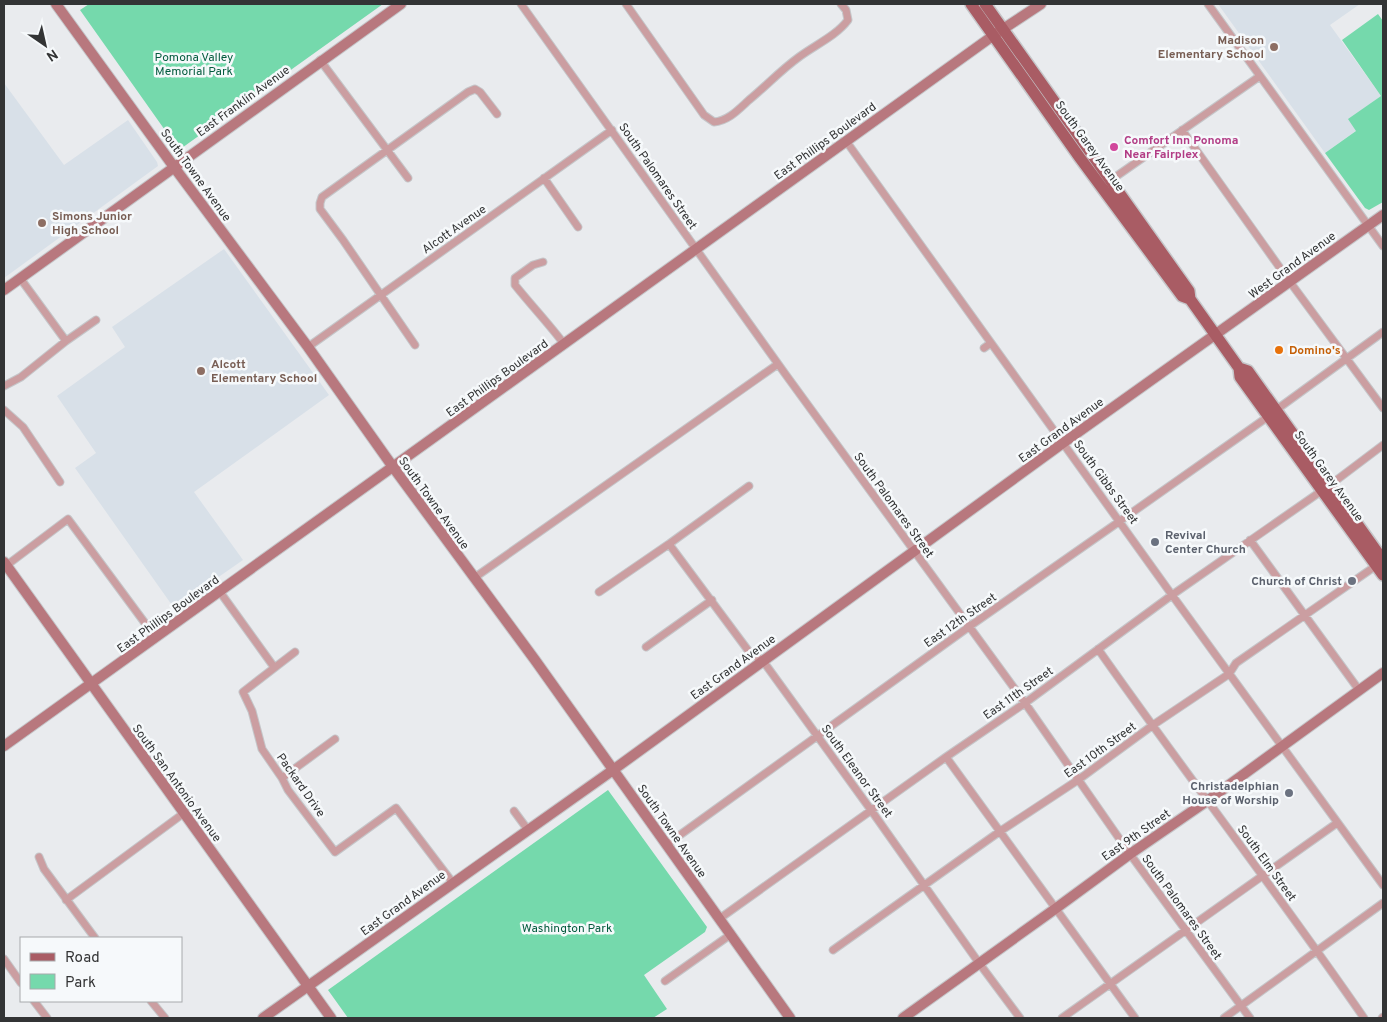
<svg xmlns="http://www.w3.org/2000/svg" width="1387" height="1022" viewBox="0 0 1387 1022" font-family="Overpass,sans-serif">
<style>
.built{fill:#d8e0e8}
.green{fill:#75d9ac}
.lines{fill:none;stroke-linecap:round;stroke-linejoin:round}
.street-casing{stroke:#c5c6c9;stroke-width:9}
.secondary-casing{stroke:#c5c6c9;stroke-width:12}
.primary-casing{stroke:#c5c6c9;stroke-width:14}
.street{stroke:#cb9ea1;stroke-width:7}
.secondary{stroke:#b8787e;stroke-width:10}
.primary{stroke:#a95c64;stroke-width:11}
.education-dot{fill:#8d6e63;stroke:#f6f9fb;stroke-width:2}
.hotel-dot{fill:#d1479c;stroke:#f6f9fb;stroke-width:2}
.food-dot{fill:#e8710a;stroke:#f6f9fb;stroke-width:2}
.worship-dot{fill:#6b7280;stroke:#f6f9fb;stroke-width:2}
.labels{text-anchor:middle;stroke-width:5;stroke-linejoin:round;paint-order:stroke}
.education-label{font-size:12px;font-weight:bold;fill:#785e54;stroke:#f6f9fb;text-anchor:start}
.park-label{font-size:12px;fill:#035b3e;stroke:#f6f9fb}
.street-label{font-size:12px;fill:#333435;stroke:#f6f9fb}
.hotel-label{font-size:12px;font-weight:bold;fill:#b23c85;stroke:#f6f9fb;text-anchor:start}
.food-label{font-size:12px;font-weight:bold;fill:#c56008;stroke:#f6f9fb;text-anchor:start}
.worship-label{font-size:12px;font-weight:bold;fill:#5b616d;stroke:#f6f9fb;text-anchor:end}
</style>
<rect width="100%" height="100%" fill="#e9ebee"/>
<path class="built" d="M 1218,4 L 1360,4 L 1330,25 L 1381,96 L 1349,119 L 1357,130 L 1325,153 Z
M 4,83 L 64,165 L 128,120 L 157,162 L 158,166 L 4,278 Z
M 224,249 L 329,395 L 194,492 L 243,560 L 174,608 L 75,468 L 96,453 L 57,396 L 125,347 L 112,327 Z"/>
<path class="green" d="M 89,4 L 383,4 L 179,150 L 80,10 Z
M 1378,14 L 1383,21 L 1383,202 L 1369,210 L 1365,208 L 1325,153 L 1356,131 L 1348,119 L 1381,96 L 1342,40 Z
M 608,790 L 707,927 L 705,932 L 644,975 L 667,1009 L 653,1018 L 348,1018 L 328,990 Z"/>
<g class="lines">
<defs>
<path id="street" d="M 521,4 L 786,375 L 1025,703 L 1130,854 L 1250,1018
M 626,4 L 704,115 L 714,122 C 728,121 738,110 749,100 C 766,86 781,70 799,57 C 815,45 836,36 848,20 L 846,10 L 841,4
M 1208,4 L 1383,246
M 320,60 L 408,178
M 1182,130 L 1290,282 L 1383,408
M 846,141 L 1172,595 L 1383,885
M 544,178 L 578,227
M 1111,180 L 1260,76
M 543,262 L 533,265 L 515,278 L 515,285 C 531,305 549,324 564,344
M 20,278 L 66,341
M 415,345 L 343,240 L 320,209 L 320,203 L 322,197 L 468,92 L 475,89 L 480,92 L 497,114
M 308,347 L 612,130
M 984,348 L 991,343
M 4,386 L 21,377 L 66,341 L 96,320
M 4,410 L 23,427 L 60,482
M 1276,410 L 1383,332
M 1250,540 L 1359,690
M 669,544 L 750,653 L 763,661 L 871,810 L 979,963 L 1020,1018
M 7,565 L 68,519 L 156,638
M 474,578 L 778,364
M 220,592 L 274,667
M 599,592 L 669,544 L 749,486
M 646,647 L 712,600
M 1098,649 C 1185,773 1278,893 1364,1018
M 295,652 L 243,692 L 252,711 L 262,749 L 282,778 L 288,790 L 335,852 L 396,808 L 453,883
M 946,757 L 1135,1018
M 282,778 L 335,739
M 514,811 L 528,830
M 666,845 L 970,626 L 1120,521 L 1269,416
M 39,857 L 44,869 L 95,938
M 66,900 L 184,813
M 719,919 L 946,757 L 1025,703 L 1172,595 L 1330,485 L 1383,445
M 833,950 L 999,832 L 1078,780 L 1153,725 L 1229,674 L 1236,663 L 1377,565
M 4,959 L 21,983
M 665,981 L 730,935
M 34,1001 L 47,1018
M 151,1001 L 165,1018
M 1062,1018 L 1337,823
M 1224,1018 L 1383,903
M 1382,1018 L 1383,1017"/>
<path id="secondary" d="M 56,4 L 174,167 L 308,347 L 393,467 L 535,660 L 790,1018
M 4,290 L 401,4
M 4,562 L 331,1018
M 4,746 L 994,35 L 1041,4
M 263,1018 L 613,770 L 1063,443 L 1383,215
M 903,1018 L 1055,909 L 1130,854 L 1207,801 L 1383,673"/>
<path id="primary" d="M 971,4 L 1080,158 L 1182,296 L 1190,299
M 985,4 L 1189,291 L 1190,299 L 1239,368 L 1240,377 L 1383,575
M 1239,368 L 1248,371 L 1383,560"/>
</defs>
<use href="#street" class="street-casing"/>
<use href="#secondary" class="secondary-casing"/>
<use href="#primary" class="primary-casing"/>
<use href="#street" class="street"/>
<use href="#secondary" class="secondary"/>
<use href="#primary" class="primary"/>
</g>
<g class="education-dot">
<circle cx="1274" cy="47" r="5"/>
<circle cx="42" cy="223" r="5"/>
<circle cx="201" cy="371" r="5"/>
</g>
<circle class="hotel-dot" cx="1114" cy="147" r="5"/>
<circle class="food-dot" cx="1279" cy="350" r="5"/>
<g class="worship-dot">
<circle cx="1155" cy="542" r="5"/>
<circle cx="1352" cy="581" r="5"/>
<circle cx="1289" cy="793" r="5"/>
</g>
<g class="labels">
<g class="education-label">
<text x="1264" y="44" text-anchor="end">Madison<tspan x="1264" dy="14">Elementary School</tspan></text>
<text x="52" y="220">Simons Junior<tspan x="52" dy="14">High School</tspan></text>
<text x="211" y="368">Alcott<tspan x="211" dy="14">Elementary School</tspan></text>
</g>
<g class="park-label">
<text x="194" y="61">Pomona Valley<tspan x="194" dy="14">Memorial Park</tspan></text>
<text x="567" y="932">Washington Park</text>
</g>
<g class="street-label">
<text transform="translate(243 101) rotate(-36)" y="4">East Franklin Avenue</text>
<text transform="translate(825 141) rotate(-36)" y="4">East Phillips Boulevard</text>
<text transform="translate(1090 146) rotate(54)" y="4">South Garey Avenue</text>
<text transform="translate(196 175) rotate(54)" y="4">South Towne Avenue</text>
<text transform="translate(658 176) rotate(55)" y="4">South Palomares Street</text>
<text transform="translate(454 229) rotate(-35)" y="4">Alcott Avenue</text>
<text transform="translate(1292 265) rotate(-36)" y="4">West Grand Avenue</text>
<text transform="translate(497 378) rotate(-36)" y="4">East Phillips Boulevard</text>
<text transform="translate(1061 430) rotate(-36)" y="4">East Grand Avenue</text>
<text transform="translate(1329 476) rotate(54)" y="4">South Garey Avenue</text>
<text transform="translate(1106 482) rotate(54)" y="4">South Gibbs Street</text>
<text transform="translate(434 503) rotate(54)" y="4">South Towne Avenue</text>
<text transform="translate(894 505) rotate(54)" y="4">South Palomares Street</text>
<text transform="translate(168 614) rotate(-36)" y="4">East Phillips Boulevard</text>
<text transform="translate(960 620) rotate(-35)" y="4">East 12th Street</text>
<text transform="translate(733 667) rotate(-36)" y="4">East Grand Avenue</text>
<text transform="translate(1018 693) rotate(-35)" y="4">East 11th Street</text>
<text transform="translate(1100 750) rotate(-36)" y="4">East 10th Street</text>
<text transform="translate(857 771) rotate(54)" y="4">South Eleanor Street</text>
<text transform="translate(177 783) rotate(54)" y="4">South San Antonio Avenue</text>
<text transform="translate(301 785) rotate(55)" y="4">Packard Drive</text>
<text transform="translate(672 831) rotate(55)" y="4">South Towne Avenue</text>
<text transform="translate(1136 835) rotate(-35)" y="4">East 9th Street</text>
<text transform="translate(1267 863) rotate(54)" y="4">South Elm Street</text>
<text transform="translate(403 903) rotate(-36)" y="4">East Grand Avenue</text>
<text transform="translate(1182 907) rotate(54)" y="4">South Palomares Street</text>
</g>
<g class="hotel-label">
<text x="1124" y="144">Comfort Inn Ponoma<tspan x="1124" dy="14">Near Fairplex</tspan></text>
</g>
<g class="food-label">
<text x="1289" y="354">Domino's</text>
</g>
<g class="worship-label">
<text x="1165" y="539" text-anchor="start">Revival<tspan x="1165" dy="14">Center Church</tspan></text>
<text x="1342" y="585">Church of Christ</text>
<text x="1279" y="790">Christadelphian<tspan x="1279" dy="14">House of Worship</tspan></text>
</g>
</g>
<rect width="1387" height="1022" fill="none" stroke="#333435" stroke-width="10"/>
<rect x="20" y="937" width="162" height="65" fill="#f6f9fb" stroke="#a8aaac"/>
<rect x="30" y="953" width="25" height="8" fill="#a95c64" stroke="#a8aaac"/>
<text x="65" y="962" font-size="15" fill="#333435">Road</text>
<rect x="30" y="974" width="25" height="15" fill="#75d9ac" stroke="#a8aaac"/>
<text x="65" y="987" font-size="15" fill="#333435">Park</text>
<g transform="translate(45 45) rotate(146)" stroke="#f6f9fb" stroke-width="4" paint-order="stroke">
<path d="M0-4L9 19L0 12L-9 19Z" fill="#333435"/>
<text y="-8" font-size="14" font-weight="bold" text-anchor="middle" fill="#333435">N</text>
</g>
</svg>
